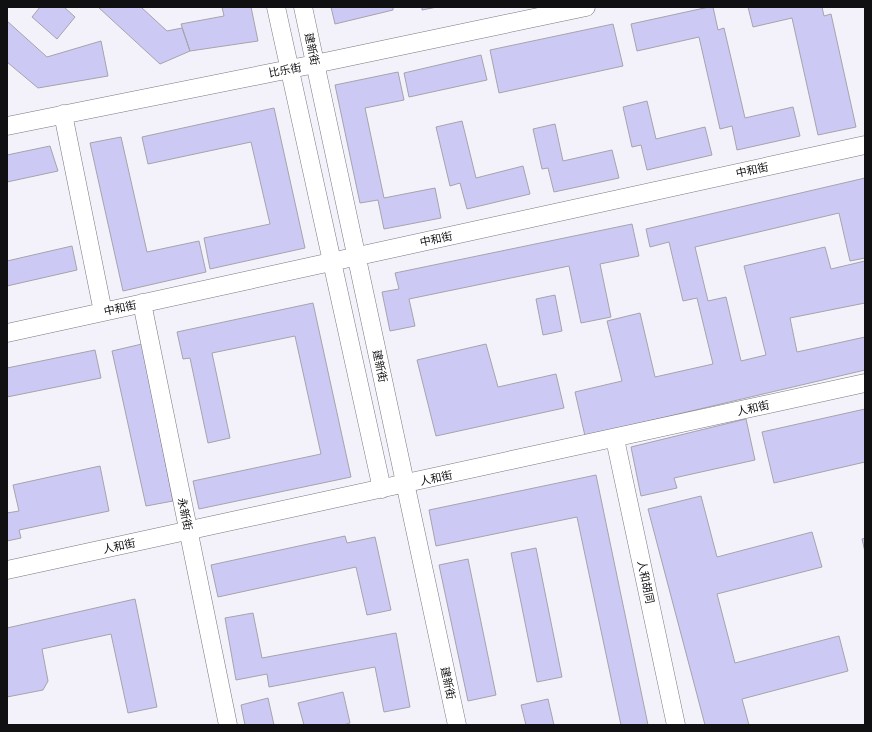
<svg xmlns="http://www.w3.org/2000/svg" width="872" height="732" viewBox="0 0 872 732" font-family="'Asap Condensed','Noto Sans SC',sans-serif">
<style>
.building{fill:#cdc9f5;stroke:#a5a4ac}
.lines{fill:none;stroke-linecap:round;stroke-linejoin:round}
.minor-casing{stroke:#79787f;stroke-width:19}
.minor{stroke:#fff;stroke-width:18}
.labels{text-anchor:middle;stroke-width:3;stroke-linejoin:round;paint-order:stroke}
.street-label{font-size:11px;fill:#101013;stroke:#fff}
</style>
<rect width="100%" height="100%" fill="#f3f2fa"/>
<path class="building" d="M 40,7 L 64,7 L 75,17 L 57,39 L 32,17 Z
M 98,7 L 141,7 L 167,31 L 182,28 L 190,51 L 160,64 Z
M 222,7 L 251,7 L 258,41 L 190,51 L 181,24 L 224,16 Z
M 331,7 L 393,7 L 393,10 L 335,24 Z
M 422,7 L 437,7 L 422,10 Z
M 709,7 L 713,7 L 718,30 L 724,28 L 745,118 L 793,107 L 800,136 L 737,150 L 732,126 L 720,129 L 699,37 L 637,51 L 631,24 Z
M 748,7 L 822,7 L 824,16 L 831,14 L 856,127 L 818,135 L 792,18 L 753,27 Z
M 7,21 L 47,57 L 101,41 L 108,76 L 38,88 L 7,62 Z
M 613,24 L 623,66 L 499,93 L 490,50 Z
M 481,55 L 487,80 L 409,97 L 404,73 Z
M 398,72 L 404,100 L 365,108 L 384,198 L 435,188 L 441,218 L 384,229 L 378,200 L 360,203 L 335,85 Z
M 647,101 L 656,139 L 705,127 L 712,155 L 647,170 L 641,145 L 632,147 L 623,107 Z
M 274,108 L 305,248 L 210,269 L 204,238 L 270,224 L 251,142 L 148,164 L 142,137 Z
M 462,121 L 476,178 L 523,166 L 530,194 L 467,209 L 460,183 L 450,186 L 436,127 Z
M 555,124 L 563,161 L 612,150 L 619,178 L 554,192 L 548,168 L 542,169 L 533,129 Z
M 121,137 L 147,252 L 199,241 L 206,272 L 123,291 L 90,143 Z
M 50,146 L 58,171 L 7,182 L 7,155 Z
M 865,178 L 865,258 L 850,261 L 839,213 L 695,247 L 708,301 L 726,297 L 741,361 L 766,355 L 744,266 L 825,247 L 831,269 L 865,261 L 865,303 L 790,318 L 797,352 L 865,337 L 865,370 L 585,436 L 575,392 L 622,381 L 607,321 L 640,313 L 655,377 L 713,364 L 697,298 L 683,301 L 669,242 L 650,247 L 646,229 Z
M 632,224 L 639,256 L 600,264 L 611,317 L 581,323 L 569,266 L 409,299 L 415,326 L 390,331 L 382,292 L 399,289 L 395,273 Z
M 72,246 L 77,270 L 7,286 L 7,261 Z
M 555,295 L 562,331 L 543,335 L 536,299 Z
M 313,303 L 351,477 L 199,509 L 193,481 L 321,454 L 295,336 L 212,353 L 230,438 L 208,443 L 190,358 L 183,359 L 177,332 Z
M 142,344 L 173,501 L 146,506 L 112,351 Z
M 486,344 L 498,387 L 556,374 L 564,408 L 436,436 L 417,360 Z
M 95,350 L 101,378 L 7,397 L 7,368 Z
M 865,409 L 865,462 L 774,483 L 762,432 Z
M 746,419 L 755,460 L 674,478 L 677,488 L 641,496 L 631,447 Z
M 100,466 L 109,511 L 19,530 L 21,538 L 7,541 L 7,513 L 19,511 L 13,485 Z
M 596,475 L 648,725 L 621,725 L 577,517 L 436,546 L 429,510 Z
M 701,496 L 717,557 L 812,532 L 822,567 L 717,594 L 735,663 L 839,636 L 848,671 L 742,699 L 749,725 L 705,725 L 648,509 Z
M 345,536 L 347,543 L 375,537 L 391,610 L 367,615 L 356,567 L 218,597 L 211,565 Z
M 865,538 L 865,552 L 862,539 Z
M 536,548 L 562,677 L 537,682 L 511,553 Z
M 468,559 L 496,695 L 468,701 L 439,565 Z
M 135,599 L 157,707 L 128,713 L 111,634 L 42,649 L 48,681 L 43,690 L 7,697 L 7,628 Z
M 253,613 L 262,658 L 396,633 L 410,707 L 384,712 L 375,667 L 269,687 L 267,674 L 236,680 L 225,618 Z
M 343,692 L 350,723 L 343,725 L 304,725 L 298,703 Z
M 268,698 L 274,725 L 245,725 L 241,705 Z
M 548,699 L 554,725 L 526,725 L 521,705 Z"/>
<g class="lines">
<defs>
<path id="minor" d="M 276,7 L 382,489
M 303,7 L 457,725
M 63,114 L 103,312
M 7,126 L 315,64 L 586,7
M 142,303 L 228,725
M 7,333 L 865,145
M 615,439 L 676,725
M 7,570 L 865,383"/>
</defs>
<use href="#minor" class="minor-casing"/>
<use href="#minor" class="minor"/>
</g>
<g class="labels">
<g class="street-label">
<text transform="translate(312 49) rotate(78)" y="4">建新街</text>
<text transform="translate(285 70) rotate(-11)" y="4">比乐街</text>
<text transform="translate(752 170) rotate(-12)" y="4">中和街</text>
<text transform="translate(436 239) rotate(-12)" y="4">中和街</text>
<text transform="translate(120 308) rotate(-12)" y="4">中和街</text>
<text transform="translate(380 366) rotate(78)" y="4">建新街</text>
<text transform="translate(753 408) rotate(-13)" y="4">人和街</text>
<text transform="translate(436 478) rotate(-12)" y="4">人和街</text>
<text transform="translate(185 514) rotate(78)" y="4">永新街</text>
<text transform="translate(119 546) rotate(-12)" y="4">人和街</text>
<text transform="translate(646 582) rotate(78)" y="4">人和胡同</text>
<text transform="translate(448 683) rotate(78)" y="4">建新街</text>
</g>
</g>
<rect width="872" height="732" fill="none" stroke="#101013" stroke-width="16"/>
</svg>
